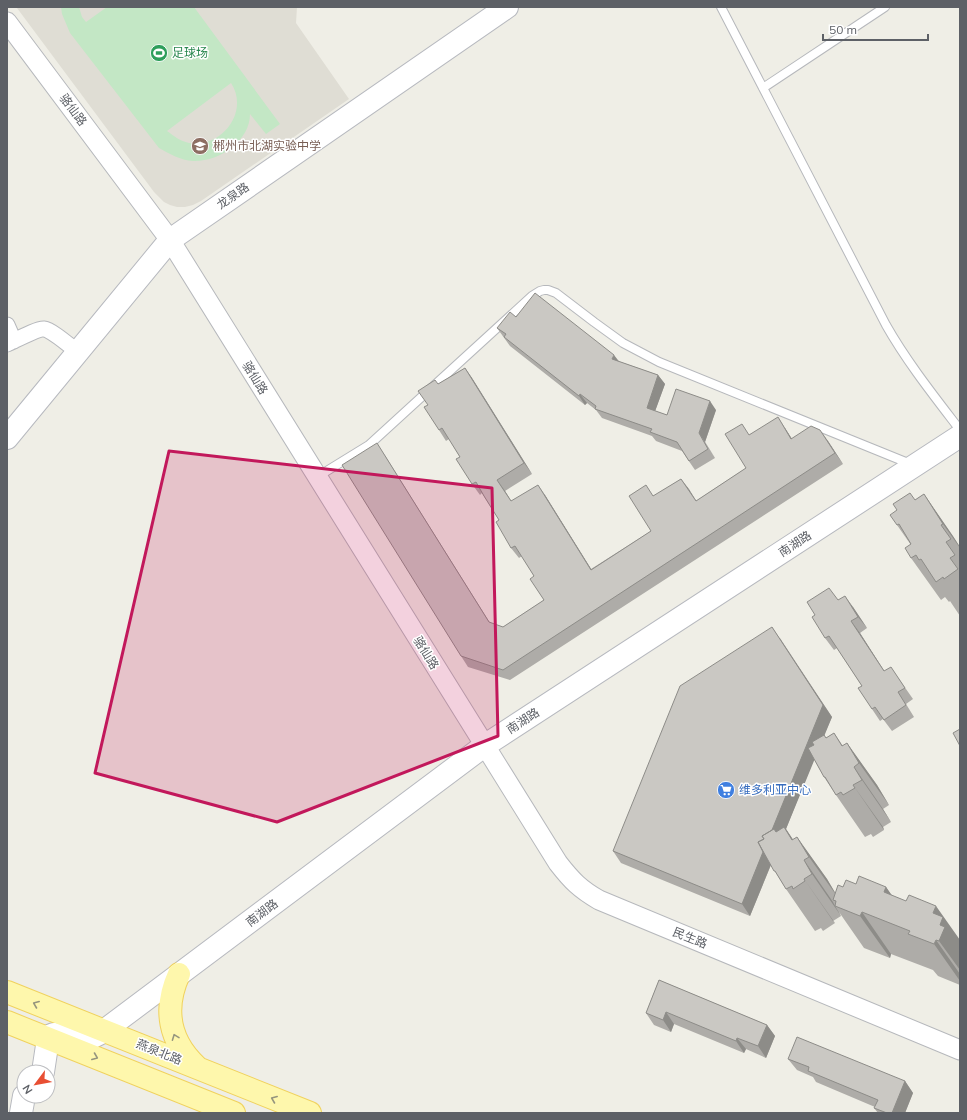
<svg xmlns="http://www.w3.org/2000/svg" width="967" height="1120" viewBox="0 0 967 1120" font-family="Mulish,'Noto Sans SC',sans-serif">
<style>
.education{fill:#dfddd4}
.garden{fill:#c3e7c5;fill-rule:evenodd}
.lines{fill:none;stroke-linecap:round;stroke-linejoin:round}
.service-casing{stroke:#b6b8bc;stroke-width:10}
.minor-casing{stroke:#b6b8bc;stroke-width:17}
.tertiary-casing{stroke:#b6b8bc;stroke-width:21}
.secondary-casing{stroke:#b7b9bf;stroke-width:24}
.primary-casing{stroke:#f0d25e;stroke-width:24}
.service{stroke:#fff;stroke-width:8}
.minor{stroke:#fff;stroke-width:15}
.tertiary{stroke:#fff;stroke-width:19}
.secondary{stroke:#fff;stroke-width:22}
.primary{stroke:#fef7ac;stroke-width:22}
.wall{fill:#aeaca8}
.shaded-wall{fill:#8d8c88}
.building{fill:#cac8c3;stroke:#8d8c88}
.oneway{stroke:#95957e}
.marked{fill:#c2185b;fill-opacity:0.2;stroke:#c2185b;stroke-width:3;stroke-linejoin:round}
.labels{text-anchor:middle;stroke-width:3;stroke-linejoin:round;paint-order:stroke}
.leisure-label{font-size:12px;fill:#27864d;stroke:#fff;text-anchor:start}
.street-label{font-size:12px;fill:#5d6066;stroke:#fff}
.education-label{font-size:12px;fill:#785e54;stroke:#fff;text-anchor:start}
.shop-label{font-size:12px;fill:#366cbe;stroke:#fff;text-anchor:start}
</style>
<rect width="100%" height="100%" fill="#efeee6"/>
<path class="education" d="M 18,7 L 297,7 L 296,23 L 349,99 L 201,201 L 193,205 L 185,207 L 177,207 L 170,205 L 164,202 L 154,192 L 17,8 Z"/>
<path class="garden" d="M 61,7 L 79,7 L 82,17 L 86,22 L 107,7 L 194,7 L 280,124 L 266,134 L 250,114 C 250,141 219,162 193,161 C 180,160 170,154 159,148 L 70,33 L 62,14 ZM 231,83 C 250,112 221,149 189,143 C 180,141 174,136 167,131 Z"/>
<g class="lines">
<defs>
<path id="service" d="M 721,7 L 886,325 C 907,362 934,396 960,430
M 763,88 L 885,7
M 317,477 L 369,445 L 532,296 L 540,291 L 544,290 L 548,290 L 556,293 L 594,322 L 623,343 L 659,362 L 913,465"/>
<path id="minor" d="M 7,325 L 14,341
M 7,344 C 14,341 38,328 44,329 C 52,330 71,347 78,352"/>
<path id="tertiary" d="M 7,22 L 170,240 L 558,863 C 572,881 580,889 599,900 L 960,1050"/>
<path id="secondary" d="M 7,438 L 170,240 L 507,7
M 43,1072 L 48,1039 L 49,1036 L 54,1034 L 85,1038 L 93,1037 L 101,1033 L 484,746 L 960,436
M 21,1113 L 24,1096"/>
<path id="primary" d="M 179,974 C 163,1009 169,1041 197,1067
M 7,992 L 310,1113
M 7,1022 L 234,1113"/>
</defs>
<use href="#service" class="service-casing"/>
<use href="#minor" class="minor-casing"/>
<use href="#tertiary" class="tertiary-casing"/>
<use href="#secondary" class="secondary-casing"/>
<use href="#primary" class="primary-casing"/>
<use href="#service" class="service"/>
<use href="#minor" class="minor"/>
<use href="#tertiary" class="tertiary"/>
<use href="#secondary" class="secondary"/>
<use href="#primary" class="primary"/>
</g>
<path class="wall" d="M 516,317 L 618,361 L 658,375 L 665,384 L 655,411 L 667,415 L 716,410 L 705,442 L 715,458 L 695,470 L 682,451 L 656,441 L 652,436 L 602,418 L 596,410 L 587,403 L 585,405 L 510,346 L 497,328 Z
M 465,368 L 472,378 L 532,474 L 505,491 L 511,501 L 545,495 L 591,569 L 651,531 L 654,496 L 681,479 L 696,501 L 746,468 L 750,434 L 785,428 L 792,439 L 828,441 L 843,464 L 510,680 L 468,667 L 461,656 L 384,454 L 490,623 L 503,627 L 544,600 L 534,576 L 522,556 L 519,558 L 511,548 L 499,520 L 482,493 L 480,495 L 472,484 L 460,457 L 449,439 L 446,441 L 439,430 L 438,384 Z
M 924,494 L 960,547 L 960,616 L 950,601 L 949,602 L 945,597 L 941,600 L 911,558 L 911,545 L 897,525 L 915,500 Z
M 838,600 L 853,607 L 867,628 L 860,633 L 884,671 L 899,679 L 913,699 L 906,704 L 914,717 L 892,731 L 883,719 L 880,721 L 872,709 L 862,686 L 837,648 L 834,650 L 825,638 Z
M 780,638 L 832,717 L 824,735 L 826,738 L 834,733 L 843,746 L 847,743 L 877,785 L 889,805 L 883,809 L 891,822 L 883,827 L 884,830 L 873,837 L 871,834 L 865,837 L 836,795 L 824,777 L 814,759 L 786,829 L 793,840 L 797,837 L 827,879 L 835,893 L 843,887 L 856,884 L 886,887 L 892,896 L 960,940 L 960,985 L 938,976 L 933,970 L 891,954 L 890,958 L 864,948 L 839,912 L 841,916 L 833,921 L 835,923 L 823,931 L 821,928 L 815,931 L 786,889 L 771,865 L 750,916 L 621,863 L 613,851 Z
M 659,980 L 767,1025 L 775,1036 L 766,1058 L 746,1049 L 744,1053 L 674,1024 L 671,1032 L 654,1025 L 646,1013 Z
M 788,1059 L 905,1081 L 913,1093 L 905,1113 L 878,1113 L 874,1108 L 875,1107 L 816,1082 L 813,1077 L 797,1070 Z"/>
<path class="shaded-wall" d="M 614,355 L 621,364 L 612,359 Z
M 465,368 L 472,378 L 532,474 L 524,463 Z
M 658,375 L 665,384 L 653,417 L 647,408 Z
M 580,394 L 587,403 L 585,405 L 579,396 Z
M 710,401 L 716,410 L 705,442 L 715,458 L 699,433 Z
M 778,417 L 799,450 L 791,439 Z
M 820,430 L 828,441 L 843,464 L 835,453 Z
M 377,443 L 384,454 L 496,633 L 489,622 Z
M 681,479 L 689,489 L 703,512 L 696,501 Z
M 497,480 L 505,491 L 518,512 L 511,501 Z
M 538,485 L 545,495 L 598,580 L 591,570 Z
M 924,494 L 953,536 L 960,547 L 960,548 L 943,524 Z
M 845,596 L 853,607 L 867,628 L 858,617 Z
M 851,621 L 860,633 L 892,683 L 884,671 Z
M 772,627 L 832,717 L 786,829 L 806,859 L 781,840 L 750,916 L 742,904 Z
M 847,743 L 877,785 L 889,805 L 859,763 Z
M 854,767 L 883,809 L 891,822 L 862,780 Z
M 853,785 L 883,827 L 884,830 Z
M 797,837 L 827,879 L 839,899 L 809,857 Z
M 804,860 L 833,902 L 835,906 L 841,916 L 812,874 Z
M 804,879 L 833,921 L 835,923 Z
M 886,887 L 915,928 L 884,892 Z
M 936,906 L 960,940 L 960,970 L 939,941 L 933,913 Z
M 862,912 L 891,954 L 890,958 L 860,916 Z
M 936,940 L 960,974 L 960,981 L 934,944 Z
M 666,1012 L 674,1024 L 671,1032 L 663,1020 Z
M 767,1025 L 775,1036 L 766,1058 L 758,1046 Z
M 737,1038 L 746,1049 L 744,1053 L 736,1041 Z
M 905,1081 L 913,1093 L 905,1113 L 892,1113 Z"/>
<path class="building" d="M 535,293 L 614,355 L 612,359 L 658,375 L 647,408 L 667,415 L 676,389 L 710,401 L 699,433 L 708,449 L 689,461 L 677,442 L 650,432 L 652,429 L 595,409 L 596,406 L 580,394 L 579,396 L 504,337 L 506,334 L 497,328 L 510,312 L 516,317 Z
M 465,368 L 524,463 L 497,480 L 511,501 L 538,485 L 591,570 L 651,531 L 629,496 L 646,485 L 653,496 L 681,479 L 696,501 L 746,468 L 725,434 L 742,424 L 749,435 L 778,417 L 791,439 L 811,426 L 820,430 L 835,453 L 503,670 L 461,656 L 342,465 L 377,443 L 489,622 L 503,627 L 544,600 L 530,579 L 534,576 L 515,546 L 511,548 L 496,522 L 499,520 L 484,496 L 476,482 L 472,484 L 456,459 L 460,457 L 442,428 L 439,430 L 424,407 L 428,405 L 418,391 L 435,380 L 438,384 Z
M 910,493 L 915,500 L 924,494 L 943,524 L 941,525 L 951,539 L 946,542 L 955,555 L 950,558 L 958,569 L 944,579 L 943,577 L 936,582 L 921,559 L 919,560 L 916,555 L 911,558 L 905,548 L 911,544 L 899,524 L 897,525 L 890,515 L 897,510 L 893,504 Z
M 829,588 L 838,600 L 845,596 L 858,617 L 851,621 L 884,671 L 891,667 L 905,688 L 898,692 L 906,705 L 884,720 L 875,707 L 872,709 L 858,688 L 862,686 L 829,636 L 825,638 L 812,617 L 815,615 L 807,602 Z
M 772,627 L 823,705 L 772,830 L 762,836 L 764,839 L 758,842 L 763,852 L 742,904 L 613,851 L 680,686 Z
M 960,729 L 960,746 L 953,733 Z
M 834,733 L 842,746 L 847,743 L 859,763 L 854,767 L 862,780 L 853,785 L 855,788 L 843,795 L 841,792 L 836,795 L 825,777 L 824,777 L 808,748 L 814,745 L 812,742 L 824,735 L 826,738 Z
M 784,827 L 792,840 L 797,837 L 809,857 L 804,860 L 812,874 L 804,879 L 805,881 L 793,889 L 792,886 L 786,889 L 775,871 L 774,871 L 758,842 L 764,839 L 762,836 L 774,829 L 776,832 Z
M 859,876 L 886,887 L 884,892 L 906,901 L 909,895 L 936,906 L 933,913 L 943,917 L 940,925 L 945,927 L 939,941 L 936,940 L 934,944 L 908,934 L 910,931 L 862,912 L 860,916 L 835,906 L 836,901 L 833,900 L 838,885 L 843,887 L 846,880 L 856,884 Z
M 659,980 L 767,1025 L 758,1046 L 737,1038 L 736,1041 L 666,1012 L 663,1020 L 646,1013 Z
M 797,1037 L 905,1081 L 892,1113 L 887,1113 L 874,1108 L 878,1100 L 808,1071 L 809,1067 L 788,1059 Z"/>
<defs><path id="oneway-chevron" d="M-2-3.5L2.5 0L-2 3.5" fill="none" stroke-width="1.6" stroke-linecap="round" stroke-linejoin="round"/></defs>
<g class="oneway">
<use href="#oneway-chevron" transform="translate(36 1004) rotate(-158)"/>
<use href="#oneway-chevron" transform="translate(175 1037) rotate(-111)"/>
<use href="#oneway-chevron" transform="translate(95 1057) rotate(22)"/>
<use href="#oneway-chevron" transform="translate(274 1099) rotate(-158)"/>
</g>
<path class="marked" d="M 169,451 L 492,488 L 498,736 L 277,822 L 95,773 Z"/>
<defs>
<symbol id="stadium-disc" viewBox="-11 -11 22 22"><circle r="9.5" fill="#2e9e5b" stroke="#fff"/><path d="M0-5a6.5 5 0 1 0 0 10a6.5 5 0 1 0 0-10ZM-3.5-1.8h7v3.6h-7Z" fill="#fff"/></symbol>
<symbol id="school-disc" viewBox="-11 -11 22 22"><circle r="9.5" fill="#8d6e63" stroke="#fff"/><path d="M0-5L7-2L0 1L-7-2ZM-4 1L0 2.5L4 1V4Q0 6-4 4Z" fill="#fff"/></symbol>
<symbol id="supermarket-disc" viewBox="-11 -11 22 22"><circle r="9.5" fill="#3f7fe0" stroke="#fff"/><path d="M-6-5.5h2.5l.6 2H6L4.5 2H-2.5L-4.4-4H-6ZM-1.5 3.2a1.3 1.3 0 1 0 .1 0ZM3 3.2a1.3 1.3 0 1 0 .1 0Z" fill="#fff"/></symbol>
</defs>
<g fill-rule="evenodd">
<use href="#stadium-disc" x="149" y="43" width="20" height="20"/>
<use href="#school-disc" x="190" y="136" width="20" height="20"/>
<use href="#supermarket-disc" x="716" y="780" width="20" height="20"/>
</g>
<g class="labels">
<g class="leisure-label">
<text x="172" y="57">足球场</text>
</g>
<g class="street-label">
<text transform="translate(73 110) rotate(53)" y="4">骆仙路</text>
<text transform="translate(233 196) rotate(-35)" y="4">龙泉路</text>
<text transform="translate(255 378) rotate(58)" y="4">骆仙路</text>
<text transform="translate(795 544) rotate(-33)" y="4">南湖路</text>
<text transform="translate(426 653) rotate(58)" y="4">骆仙路</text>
<text transform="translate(523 721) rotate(-33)" y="4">南湖路</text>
<text transform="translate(262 913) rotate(-37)" y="4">南湖路</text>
<text transform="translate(690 938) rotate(22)" y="4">民生路</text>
<text transform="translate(159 1052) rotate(22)" y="4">燕泉北路</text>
</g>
<g class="education-label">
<text x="213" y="150">郴州市北湖实验中学</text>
</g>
<g class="shop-label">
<text x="739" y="794">维多利亚中心</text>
</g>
</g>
<rect width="967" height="1120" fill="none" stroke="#5d6066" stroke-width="16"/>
<g transform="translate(36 1084) rotate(238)"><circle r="19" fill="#ffffff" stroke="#bebfc2"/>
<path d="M0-3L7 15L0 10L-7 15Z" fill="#e84f33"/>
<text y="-6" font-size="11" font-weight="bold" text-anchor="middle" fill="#5d6066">N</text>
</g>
<path d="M823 34v6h105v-6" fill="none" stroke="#5d6066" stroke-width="2"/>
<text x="829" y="34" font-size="12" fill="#5d6066" stroke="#ffffff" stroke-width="3" paint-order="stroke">50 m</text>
</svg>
